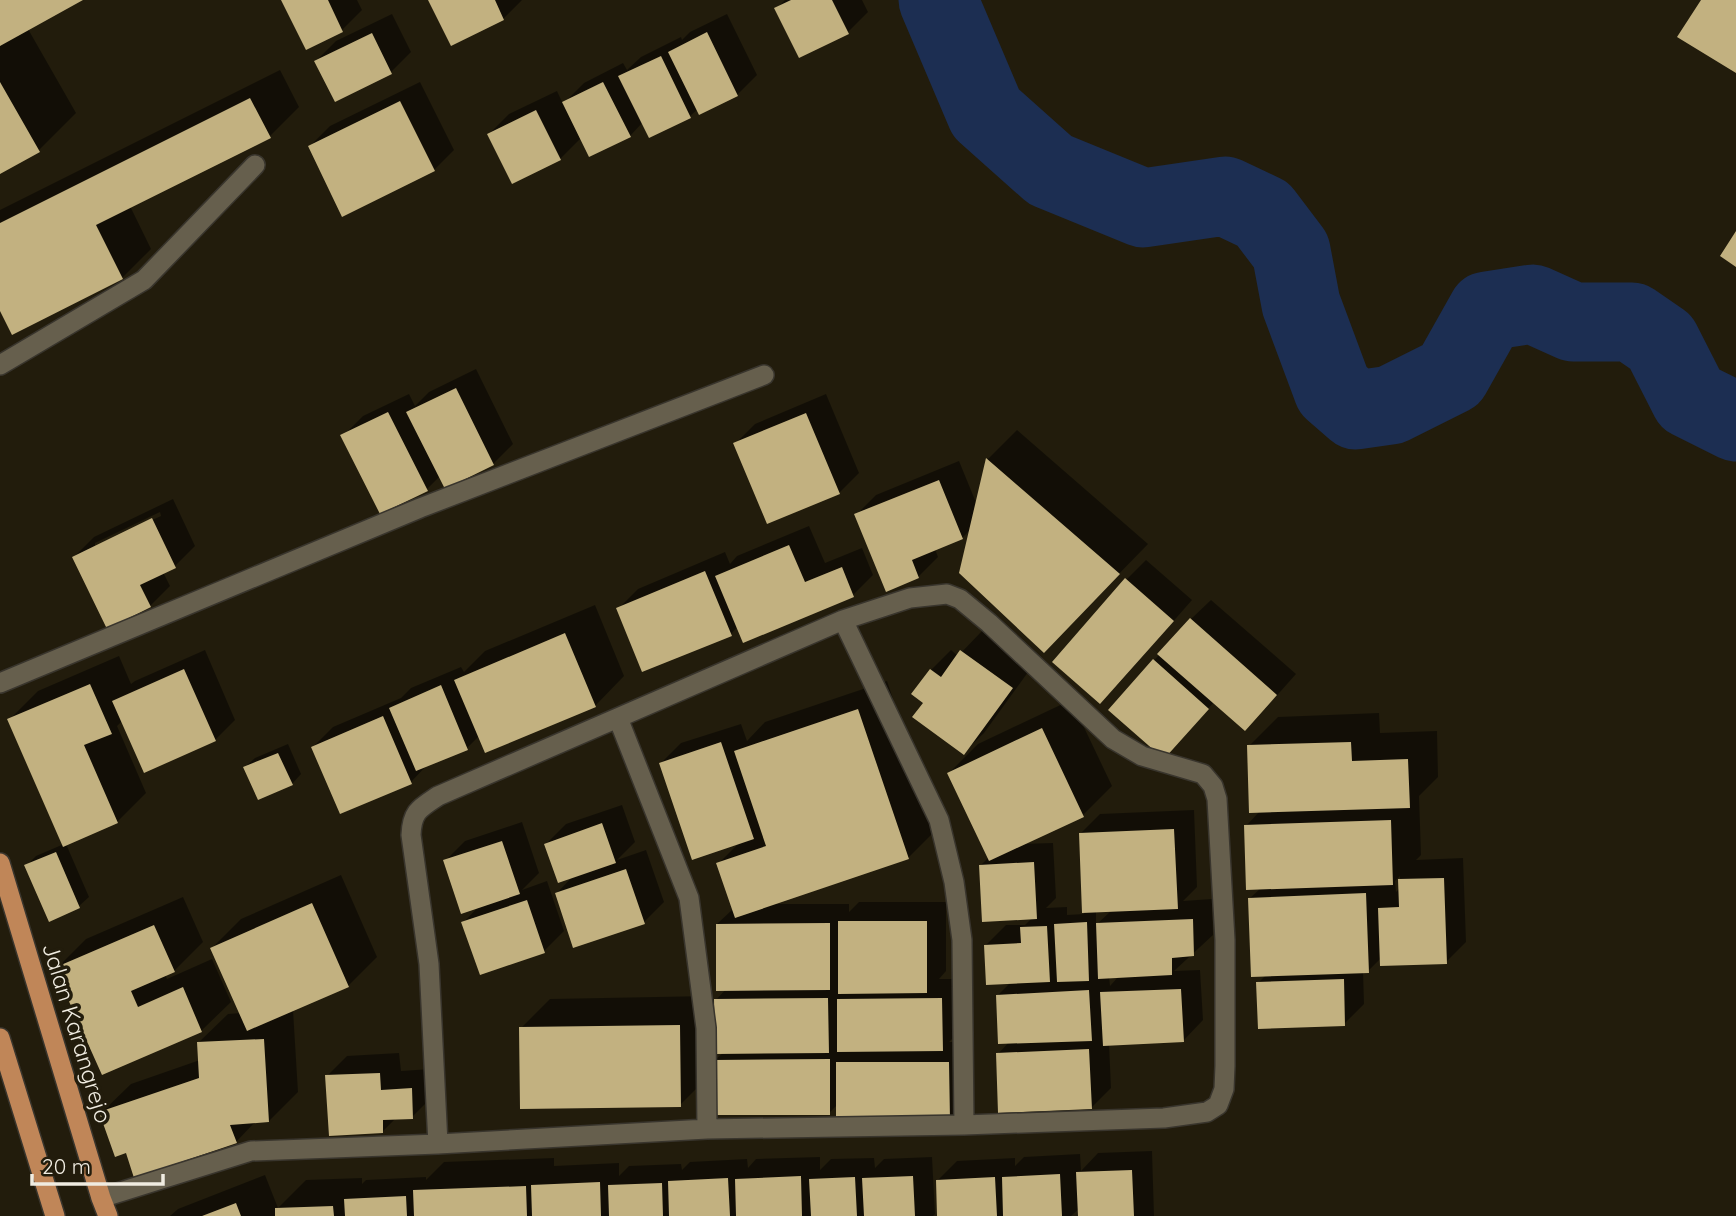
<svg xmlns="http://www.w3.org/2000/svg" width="1736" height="1216" viewBox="0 0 1736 1216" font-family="Quicksand,sans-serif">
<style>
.shadow{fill:#0007;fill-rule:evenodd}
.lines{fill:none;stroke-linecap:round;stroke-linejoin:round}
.river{stroke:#1c2e52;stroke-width:79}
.building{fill:#c2b180}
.service-casing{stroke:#39352d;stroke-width:22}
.minor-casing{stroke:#39352d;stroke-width:22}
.primary-casing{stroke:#39352d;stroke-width:22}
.service{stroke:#665f4d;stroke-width:19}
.minor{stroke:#665f4d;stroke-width:19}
.primary{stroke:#c08658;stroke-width:19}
.labels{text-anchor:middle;stroke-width:7;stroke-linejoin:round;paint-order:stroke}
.street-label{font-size:23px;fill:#f0ece1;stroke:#221c0c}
</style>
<rect width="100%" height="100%" fill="#221c0c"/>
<path class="shadow" d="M 0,0 L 80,0 L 28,29 L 76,113 L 39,150 L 0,172 Z
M 283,0 L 357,0 L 362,10 L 342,30 L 306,47 Z
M 430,0 L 522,0 L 503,19 L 452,44 Z
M 785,0 L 862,0 L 868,12 L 848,32 L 777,8 Z
M 392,14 L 411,52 L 391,72 L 316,61 L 336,41 Z
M 727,14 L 757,75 L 737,95 L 698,109 L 690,116 L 643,122 L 630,136 L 581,138 L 560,159 L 489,134 L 509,114 L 557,91 L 563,104 L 584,83 L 623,63 L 627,70 L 641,57 L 681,37 L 682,40 L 690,32 Z
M 280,70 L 299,107 L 270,136 L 130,206 L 151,249 L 122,278 L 0,307 L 0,210 Z
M 420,82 L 454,150 L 434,170 L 310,146 L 330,126 Z
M 476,369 L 513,444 L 493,464 L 440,476 L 426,490 L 343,436 L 363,416 L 409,394 L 415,406 L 429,392 Z
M 826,394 L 859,473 L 839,493 L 735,444 L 755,424 Z
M 1017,430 L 1148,544 L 1073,621 L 971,529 L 962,538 L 935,549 L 938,557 L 918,577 L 856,515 L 876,495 L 959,461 L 977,505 L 988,459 Z
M 173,499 L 195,546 L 175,566 L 163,572 L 170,586 L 150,606 L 74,557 L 94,537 ZM 160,512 L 161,516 L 95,547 L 95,543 Z
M 809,526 L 825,563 L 862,548 L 873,575 L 853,595 L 744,640 L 738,626 L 731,634 L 618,609 L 638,589 L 725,552 L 730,564 L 737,556 Z
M 1146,560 L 1192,600 L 1120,682 L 1100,702 L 1126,580 Z
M 1211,600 L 1296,674 L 1265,709 L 1214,702 L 1164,757 L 1110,710 L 1191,619 Z
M 595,605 L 624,676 L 595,706 L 479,736 L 467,748 L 428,764 L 411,782 L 313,747 L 333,727 L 401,698 L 411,688 L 461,667 L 464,672 L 485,651 Z
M 982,631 L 1031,668 L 984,733 L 964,752 L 925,702 L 931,670 L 951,650 L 958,656 Z
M 205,650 L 235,720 L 215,740 L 123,720 L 117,726 L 146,793 L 117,822 L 66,844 L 89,897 L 79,906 L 26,866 L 36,856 L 64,844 L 9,720 L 38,691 L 119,656 L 131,684 L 135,681 Z
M 887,681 L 937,829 L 908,858 L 772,904 L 849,904 L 849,912 L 859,902 L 946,902 L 946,971 L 939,979 L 961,979 L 962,1029 L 949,1042 L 969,1042 L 969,1098 L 949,1118 L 838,1104 L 829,1113 L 715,1060 L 724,1052 L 716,1000 L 726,989 L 717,924 L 733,909 L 718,864 L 739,843 L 661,763 L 681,743 L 741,724 L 747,741 L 765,722 Z
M 1071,700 L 1112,786 L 1083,815 L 1020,844 L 1053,843 L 1056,898 L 1046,908 L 1067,907 L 1067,915 L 1084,914 L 1080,834 L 1100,814 L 1194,810 L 1197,887 L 1183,901 L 1212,899 L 1213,935 L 1174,971 L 1200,970 L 1203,1020 L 1183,1041 L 1109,1044 L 1111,1088 L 1091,1108 L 998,1054 L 1009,1042 L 998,995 L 1011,982 L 986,945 L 1006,925 L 1025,925 L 1032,918 L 981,865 L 989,857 L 949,773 L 978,744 ZM 1112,910 L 1096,925 L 1096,911 ZM 1109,976 L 1119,976 L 1110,986 Z
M 1379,713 L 1380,733 L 1437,731 L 1438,777 L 1419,796 L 1421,855 L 1416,860 L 1463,858 L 1466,942 L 1446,962 L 1381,958 L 1368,971 L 1363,971 L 1364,1004 L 1344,1024 L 1258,983 L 1267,974 L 1250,898 L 1261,888 L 1246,826 L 1260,811 L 1249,746 L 1278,717 ZM 1400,876 L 1400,888 L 1396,892 L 1395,881 Z
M 288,744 L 301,774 L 292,784 L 245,767 L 255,758 Z
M 622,805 L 635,842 L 617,860 L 646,850 L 664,902 L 644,922 L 557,893 L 574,875 L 546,844 L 566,824 Z
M 522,822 L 539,873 L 522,890 L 547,881 L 564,931 L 544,951 L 463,923 L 480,905 L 445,861 L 465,841 Z
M 341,875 L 377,957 L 348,986 L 293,1010 L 298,1092 L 269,1121 L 256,1121 L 236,1142 L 127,1151 L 101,1113 L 131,1084 L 200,1060 L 198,1043 L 228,1014 L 241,1013 L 212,948 L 241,919 Z
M 183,897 L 203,942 L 174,971 L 165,974 L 167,979 L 212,959 L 231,1002 L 201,1031 L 103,1073 L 57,968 L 86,939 Z
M 709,996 L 709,1076 L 680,1105 L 521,1028 L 550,999 Z
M 399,1053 L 401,1071 L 431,1069 L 432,1097 L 412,1117 L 396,1118 L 382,1132 L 327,1076 L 347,1056 Z
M 1152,1151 L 1154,1216 L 1080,1216 L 1080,1208 L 1071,1216 L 939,1216 L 937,1181 L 957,1161 L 1015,1158 L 1015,1166 L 1024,1157 L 1080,1154 L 1081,1171 L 1098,1153 Z
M 820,1157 L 820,1170 L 831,1159 L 874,1158 L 875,1168 L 884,1159 L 932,1157 L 935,1214 L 933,1216 L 170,1216 L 178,1209 L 265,1175 L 278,1208 L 306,1180 L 362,1178 L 362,1184 L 366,1180 L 426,1177 L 426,1180 L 444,1162 L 554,1158 L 554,1166 L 619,1163 L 619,1176 L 629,1166 L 681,1164 L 682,1170 L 690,1162 L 747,1159 L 748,1168 L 756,1159 Z"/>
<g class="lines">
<path class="river" d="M 938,0 L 986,113 L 1050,170 L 1143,208 L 1225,196 L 1263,214 L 1291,251 L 1301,304 L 1333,390 L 1356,410 L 1391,405 L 1451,375 L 1487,311 L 1533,304 L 1573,322 L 1632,322 L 1661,342 L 1690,399 L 1736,422"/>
</g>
<path class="building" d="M 0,0 L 83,0 L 0,46 Z
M 281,0 L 328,0 L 343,32 L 306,50 Z
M 428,0 L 495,0 L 504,20 L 451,46 Z
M 791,0 L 832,0 L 849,34 L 799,58 L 774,8 Z
M 1701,0 L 1736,0 L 1736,73 L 1677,37 Z
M 707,32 L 738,96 L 699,115 L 668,52 Z
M 372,33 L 392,74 L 335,102 L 314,61 Z
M 661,56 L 691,118 L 649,138 L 618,76 Z
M 0,82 L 40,152 L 0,174 Z
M 603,82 L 631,137 L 589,157 L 562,102 Z
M 250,98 L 271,138 L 96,225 L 123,279 L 12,335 L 0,311 L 0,223 Z
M 400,101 L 435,171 L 342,217 L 308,146 Z
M 536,110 L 561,160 L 512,184 L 487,134 Z
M 1736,231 L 1736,267 L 1720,256 Z
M 456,388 L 494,465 L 445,489 L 406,412 Z
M 388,412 L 428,491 L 380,514 L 340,435 Z
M 806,413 L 840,494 L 767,524 L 733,443 Z
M 986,458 L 1120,574 L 1044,653 L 959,573 Z
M 939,480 L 963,539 L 912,560 L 919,578 L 886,592 L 854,514 Z
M 152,518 L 176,568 L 140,585 L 151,607 L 107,629 L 72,557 Z
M 789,545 L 805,582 L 842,567 L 854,597 L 743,643 L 715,576 Z
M 705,571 L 732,636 L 642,672 L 616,608 Z
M 1125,578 L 1174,621 L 1100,704 L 1052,662 Z
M 1190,618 L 1277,695 L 1245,731 L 1157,654 Z
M 565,633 L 596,707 L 485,753 L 454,680 Z
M 960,650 L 1013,688 L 964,755 L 912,717 L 923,703 L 911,694 L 930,669 L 941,677 Z
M 1153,659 L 1209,709 L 1164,759 L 1108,710 Z
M 184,669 L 216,741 L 144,773 L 112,701 Z
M 90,684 L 112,734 L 84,745 L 118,823 L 63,847 L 7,719 Z
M 441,685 L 468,750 L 416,771 L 389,708 Z
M 858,709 L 909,859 L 735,918 L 716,863 L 766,846 L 734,751 Z
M 383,716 L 412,784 L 340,814 L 311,747 Z
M 1042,728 L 1084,817 L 989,861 L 947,773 Z
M 721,742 L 754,839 L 692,860 L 659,763 Z
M 1351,742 L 1352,761 L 1408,759 L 1410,808 L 1249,813 L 1247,745 Z
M 278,753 L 293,785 L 258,800 L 243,767 Z
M 1391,820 L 1393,885 L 1246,890 L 1244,825 Z
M 602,823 L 616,863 L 558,883 L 544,844 Z
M 1174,829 L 1178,909 L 1082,913 L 1079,833 Z
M 502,841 L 520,894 L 461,914 L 443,860 Z
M 56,852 L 80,908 L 49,922 L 24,865 Z
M 1034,862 L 1037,919 L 982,922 L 979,865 Z
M 626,869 L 645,924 L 573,948 L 555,893 Z
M 1444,878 L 1447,964 L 1380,966 L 1378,908 L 1399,907 L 1398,879 Z
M 1366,893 L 1369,973 L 1251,977 L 1248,898 Z
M 527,900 L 545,953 L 480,975 L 461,922 Z
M 312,903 L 349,987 L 247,1031 L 210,948 Z
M 1193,919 L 1194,956 L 1172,958 L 1172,975 L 1098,979 L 1096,923 Z
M 838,921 L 927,921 L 927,993 L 838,994 Z
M 1087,922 L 1089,981 L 1057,982 L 1054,924 Z
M 830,923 L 830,990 L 716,991 L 716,924 Z
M 154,925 L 175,972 L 131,991 L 138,1007 L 183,987 L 202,1032 L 102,1075 L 54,968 Z
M 1047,926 L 1050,982 L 986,985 L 984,945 L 1021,943 L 1020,927 Z
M 1344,979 L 1345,1026 L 1258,1029 L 1256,982 Z
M 1181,989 L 1184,1042 L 1103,1046 L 1100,992 Z
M 1089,990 L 1092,1041 L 998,1044 L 996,995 Z
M 828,998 L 829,1053 L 715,1054 L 714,999 Z
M 942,998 L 943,1051 L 837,1052 L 837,999 Z
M 680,1025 L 681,1107 L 520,1109 L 519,1027 Z
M 264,1039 L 269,1122 L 230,1125 L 237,1143 L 134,1178 L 126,1153 L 115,1157 L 99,1112 L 199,1078 L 197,1042 Z
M 1089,1049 L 1092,1109 L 998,1113 L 996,1053 Z
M 830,1059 L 830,1115 L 714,1115 L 714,1060 Z
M 836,1062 L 949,1062 L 950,1120 L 836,1120 Z
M 380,1073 L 381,1090 L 412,1088 L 413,1119 L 383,1120 L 383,1133 L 329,1136 L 325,1075 Z
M 1132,1170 L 1134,1216 L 1078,1216 L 1076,1172 Z
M 1060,1174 L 1062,1216 L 1003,1216 L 1002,1177 Z
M 801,1176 L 802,1216 L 736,1216 L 735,1179 Z
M 913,1176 L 915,1216 L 864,1216 L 862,1178 Z
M 855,1177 L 857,1216 L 811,1216 L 809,1179 Z
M 995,1177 L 997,1216 L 937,1216 L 936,1180 Z
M 728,1178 L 730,1216 L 669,1216 L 668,1181 Z
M 600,1182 L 601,1216 L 532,1216 L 531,1185 Z
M 662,1183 L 663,1216 L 609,1216 L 608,1185 Z
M 526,1186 L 527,1216 L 414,1216 L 413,1190 Z
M 406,1196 L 407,1216 L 345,1216 L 344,1199 Z
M 236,1203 L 241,1216 L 202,1216 Z
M 333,1206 L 334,1216 L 275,1216 L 275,1208 Z"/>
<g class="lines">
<defs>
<path id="service" d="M 0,365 L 144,280 L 255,165"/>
<path id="minor" d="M 843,620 L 939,820 L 954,882 L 962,940 L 964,1125
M 0,683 L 420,508 L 764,375
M 618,718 L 689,898 L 706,1028 L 707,1129
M 101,1198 L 251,1151 L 438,1144 L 707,1129 L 964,1125 L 1164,1118 L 1207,1112 L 1218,1105 L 1224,1089 L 1225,1066 L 1225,940 L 1217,799 L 1213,786 L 1203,774 L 1142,756 L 1113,739 L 989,623 L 960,599 L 947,594 L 910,598 L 843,620 L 438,796 C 420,808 412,811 411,835 L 429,964 L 438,1144"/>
<path id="primary" d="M 0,863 L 101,1198 L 108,1216
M 0,1038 L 55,1216"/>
</defs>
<use href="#service" class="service-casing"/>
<use href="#minor" class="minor-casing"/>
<use href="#primary" class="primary-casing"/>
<use href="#service" class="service"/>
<use href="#minor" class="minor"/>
<use href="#primary" class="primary"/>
</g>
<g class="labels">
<g class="street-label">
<text transform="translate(77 1033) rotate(73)" y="8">Jalan Karangrejo</text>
</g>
</g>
<path d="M32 1174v10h131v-10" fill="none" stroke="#f0ece1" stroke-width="3.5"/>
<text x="42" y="1174" font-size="21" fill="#f0ece1" stroke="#221c0c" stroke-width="5" paint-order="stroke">20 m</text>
</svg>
